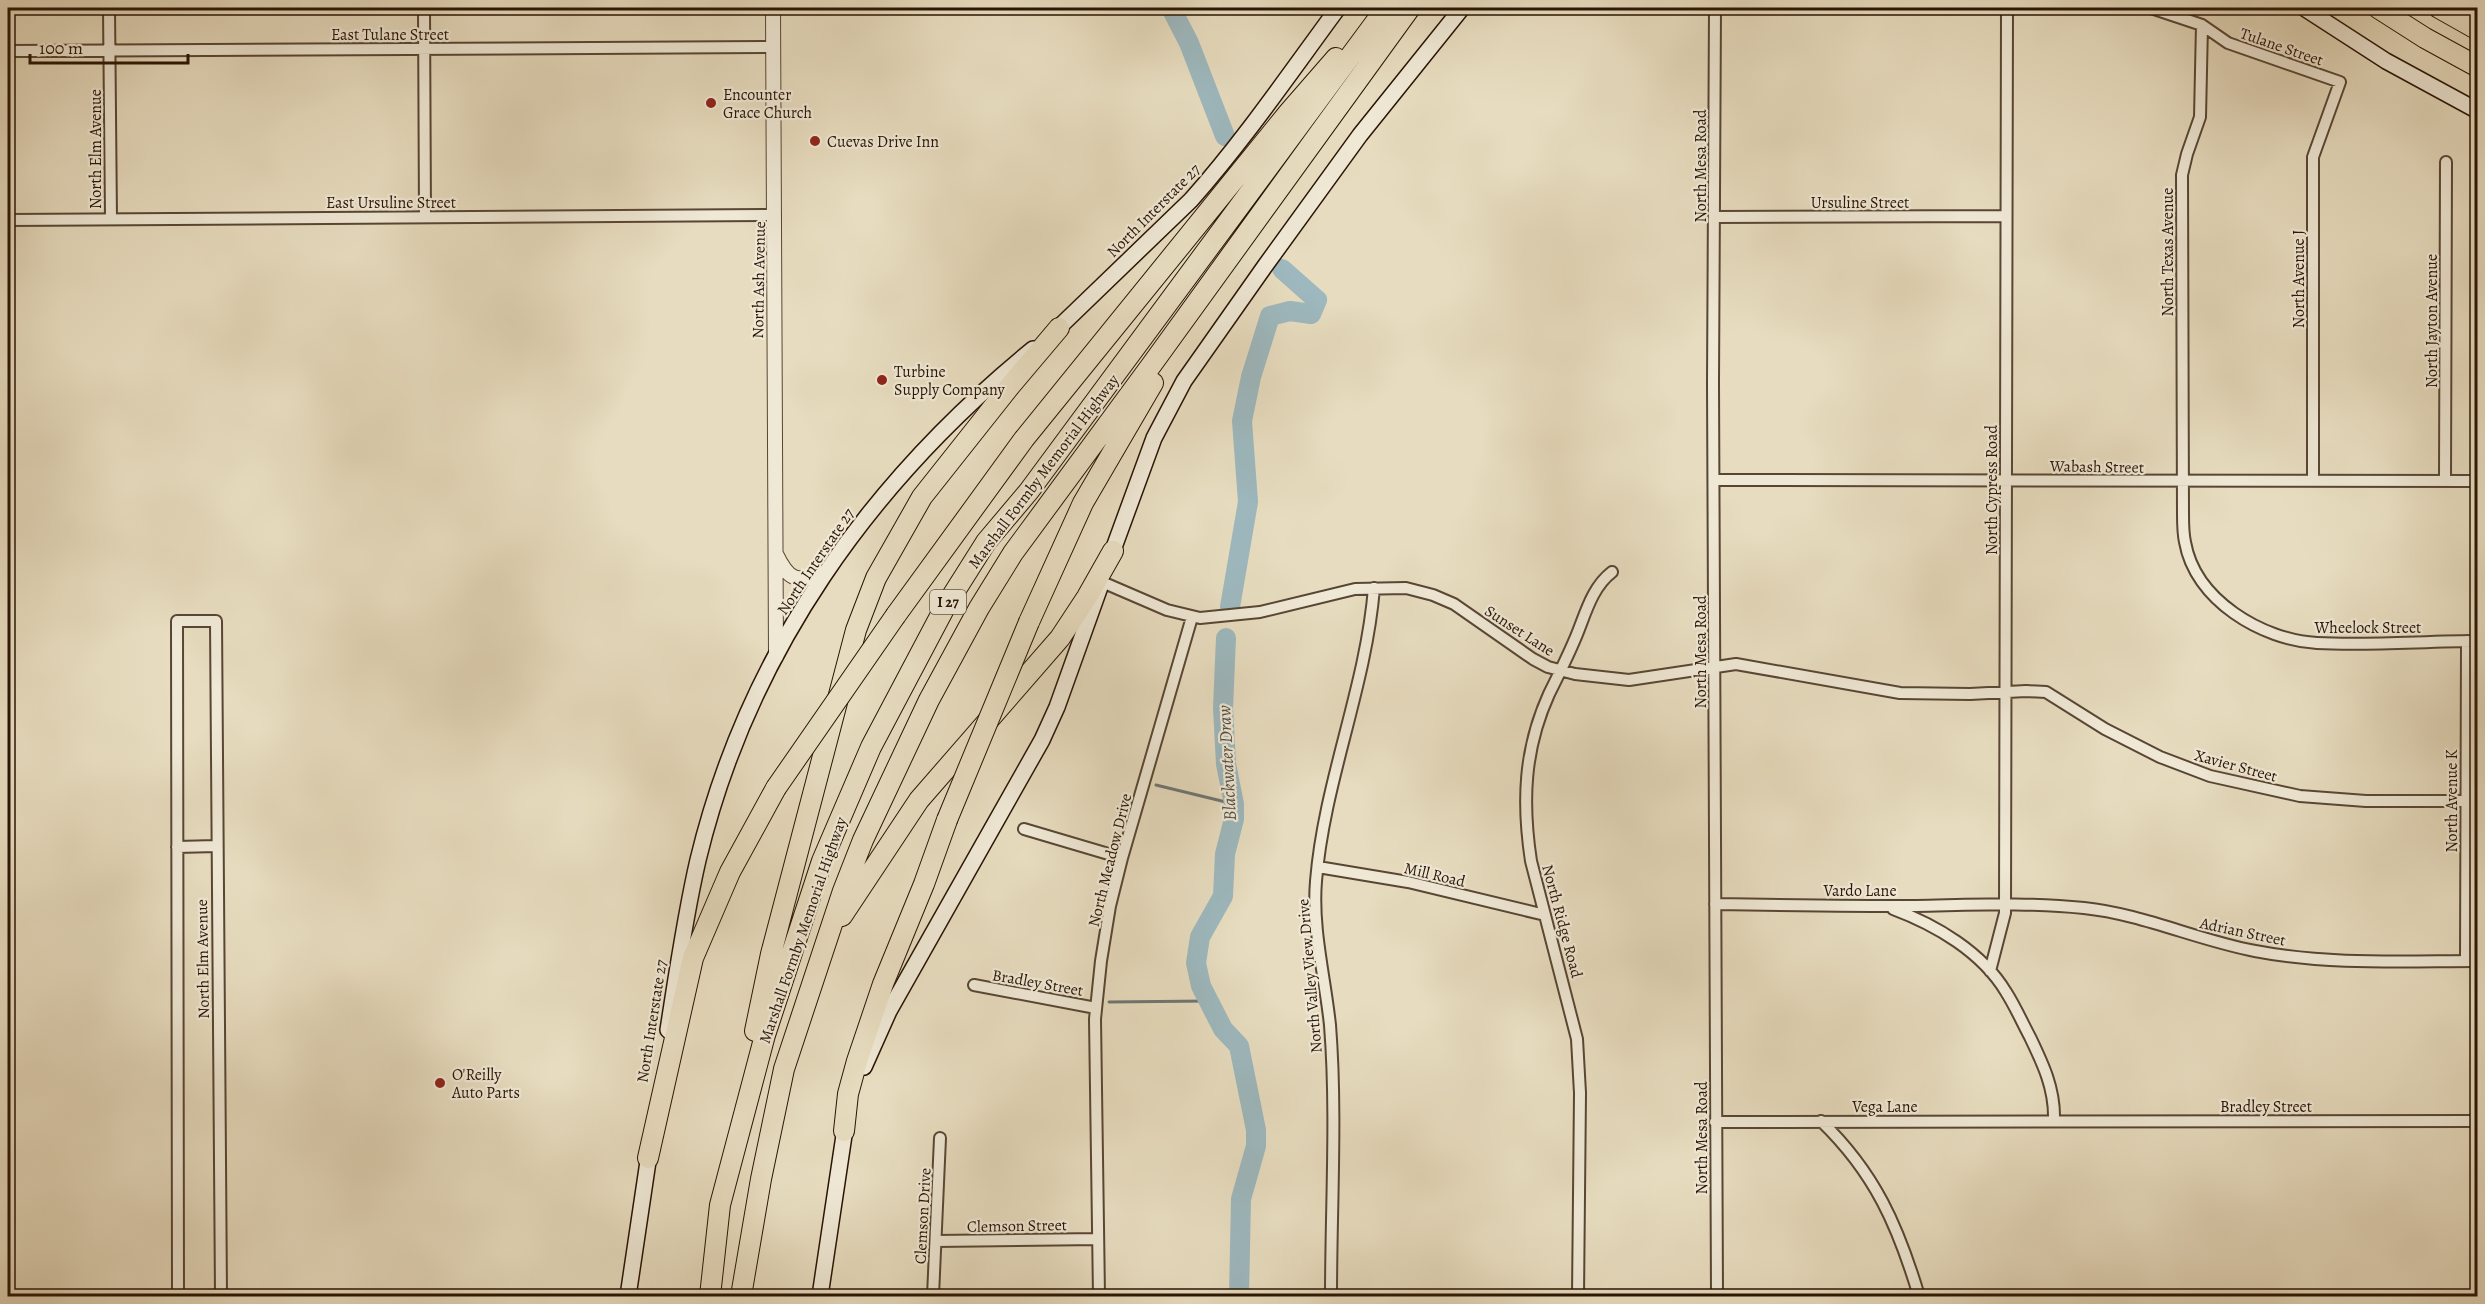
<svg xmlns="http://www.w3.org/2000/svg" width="2485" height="1304" viewBox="0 0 2485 1304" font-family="Alegreya,serif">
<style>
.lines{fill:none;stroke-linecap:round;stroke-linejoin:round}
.stream{stroke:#6f7674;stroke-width:3}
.river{stroke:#9db8be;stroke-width:20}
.minor-casing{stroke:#584634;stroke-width:14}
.tertiary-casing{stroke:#584634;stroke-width:16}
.secondary-casing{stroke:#291405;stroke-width:18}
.motorway-casing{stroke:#291405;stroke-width:22}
.minor{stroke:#efe8d5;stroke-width:10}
.tertiary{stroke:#efe8d5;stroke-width:14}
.secondary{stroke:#efe8d5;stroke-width:15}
.motorway{stroke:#e7dcbf;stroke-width:20}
.motorway-bridge-casing{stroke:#291405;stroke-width:22;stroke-linecap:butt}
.motorway-bridge{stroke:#e7dcbf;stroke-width:20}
.poi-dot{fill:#8f2418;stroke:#efe8d5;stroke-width:2}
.labels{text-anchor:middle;stroke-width:4.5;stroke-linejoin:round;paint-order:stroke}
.shield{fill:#efe8d5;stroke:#645443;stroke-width:1.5}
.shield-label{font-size:15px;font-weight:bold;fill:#291405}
.street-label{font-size:16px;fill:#291405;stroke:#efe8d5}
.poi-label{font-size:16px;fill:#291405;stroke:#efe8d5;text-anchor:start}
.water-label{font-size:18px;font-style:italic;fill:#524d46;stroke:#efe8d5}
</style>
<rect width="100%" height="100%" fill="#e7dcbf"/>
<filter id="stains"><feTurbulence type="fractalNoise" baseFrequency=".00333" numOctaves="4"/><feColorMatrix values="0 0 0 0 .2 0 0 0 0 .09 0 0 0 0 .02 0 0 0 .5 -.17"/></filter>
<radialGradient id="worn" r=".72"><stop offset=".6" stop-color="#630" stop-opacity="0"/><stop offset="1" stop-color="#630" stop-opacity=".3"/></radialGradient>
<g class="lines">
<path class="stream" d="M 1156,785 L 1234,804
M 1109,1002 L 1208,1001"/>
<path class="river" d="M 1171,8 L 1189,43 L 1225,136
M 1230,607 L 1248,502 L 1242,421 L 1251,377 L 1270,316 L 1290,311 L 1311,314 L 1317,300 L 1282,269
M 1226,638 L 1223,708 L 1226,764 L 1234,804 L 1234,819 L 1225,854 L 1223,896 L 1200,937 L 1196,963 L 1201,986 L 1223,1029 L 1239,1046 L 1256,1130 L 1256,1146 L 1241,1199 L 1239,1296"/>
<defs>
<path id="minor" d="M 109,8 L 111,219
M 424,8 L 425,217
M 1715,8 L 1713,383 L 1717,1296
M 2151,8 L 2202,25 L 2228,43 L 2340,82 L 2313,157 L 2313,481
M 2202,25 L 2200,117 L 2187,154 L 2182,175 L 2183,514 C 2183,523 2183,533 2185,542 C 2195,600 2262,640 2317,643 C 2370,646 2424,641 2478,641
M 8,51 L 774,47
M 1715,217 L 2005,216
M 8,220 L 775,215
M 1715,480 L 2478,481
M 2445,481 L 2446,162
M 1102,582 L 1167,610 L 1200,618 L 1260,612 L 1355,589 L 1406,588 L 1433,595 L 1454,604 L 1533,659 L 1548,667 L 1575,674 L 1629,680 L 1736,664 L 1900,693 L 1970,694 L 2026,691 L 2046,692 L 2105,729 L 2160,757 L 2210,776 L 2300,796 L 2366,801 L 2478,801
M 1024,829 L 1122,858
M 177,847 L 216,846
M 1318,867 L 1408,882 L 1545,915
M 1715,904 C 1782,905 1849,906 1916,906 C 1972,905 2028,902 2084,908 C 2142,914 2197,940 2255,951 C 2328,965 2403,961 2478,961
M 1893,909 C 1936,925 1982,952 2006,992 C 2015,1006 2022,1022 2030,1037 C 2043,1064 2055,1089 2054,1120
M 2466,961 L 2467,641
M 1990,971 L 2005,913 L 2007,8
M 974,985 L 1096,1008
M 1821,1121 C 1875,1173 1898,1226 1919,1296
M 1715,1122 L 2478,1121
M 936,1241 L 1098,1239
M 178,1296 L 177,621 L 216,621 L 221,1296
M 933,1296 L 940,1138
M 1099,1296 L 1095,1019 L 1101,961 L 1110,906 L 1122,858 L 1192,617
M 1331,1296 C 1331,1207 1337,1113 1330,1025 C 1325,977 1312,929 1316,881 C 1324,782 1366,687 1374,588
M 1578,1296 L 1580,1093 L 1577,1039 L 1531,861 C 1522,802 1524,749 1549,694 C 1558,676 1567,658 1575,639 C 1585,616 1591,588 1612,572"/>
<path id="tertiary" d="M 773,8 L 776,656
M 776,554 C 789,581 796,582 824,575"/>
<path id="secondary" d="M 2304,8 L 2386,61 L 2478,111
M 1052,334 L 1191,200 C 1245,139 1290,73 1338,8
M 1109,561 L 1154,438 L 1184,381 L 1265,266 L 1360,135 L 1462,8
M 668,1030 C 677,973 685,916 698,860 C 748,652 870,482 1033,349
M 864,1067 L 889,1011 L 1042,740 L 1057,707 L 1100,587
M 628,1296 L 650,1148
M 820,1296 L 846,1122"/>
<path id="motorway" d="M 2378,8 L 2425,38 L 2478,67
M 2439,8 L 2478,30
M 896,615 L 1024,439 L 1289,112 L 1336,58
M 1029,622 L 1083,503 L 1153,383
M 842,916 L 919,800 L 1060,638 L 1087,597 L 1113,551
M 755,1031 L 771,954 L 856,630 L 876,578 L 922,497 L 1010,386 L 1059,328
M 844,1131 L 848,1094 L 857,1061 L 883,984 L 924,884 L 947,820
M 648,1158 L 693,958 L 730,872 L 776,788
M 710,1296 L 720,1205 L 765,1035 L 822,861 L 871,747 L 945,607 L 986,542 L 1029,491 L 1386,8
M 741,1296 L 761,1179 L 784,1069 L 843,891 L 863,840 L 929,700 L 979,608 L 1013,553 L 1150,367 L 1410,8"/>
</defs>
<use href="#minor" class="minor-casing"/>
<use href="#tertiary" class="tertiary-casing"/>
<use href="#secondary" class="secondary-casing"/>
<use href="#motorway" class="motorway-casing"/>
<use href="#minor" class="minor"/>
<use href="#tertiary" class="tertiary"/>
<use href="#secondary" class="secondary"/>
<use href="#motorway" class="motorway"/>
<defs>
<path id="motorway-bridge" d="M 776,788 L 896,615
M 947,820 L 1029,622"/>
</defs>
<use href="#motorway-bridge" class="motorway-bridge-casing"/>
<use href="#motorway-bridge" class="motorway-bridge"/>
</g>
<g class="poi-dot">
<circle cx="711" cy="103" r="6"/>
<circle cx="815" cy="141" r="6"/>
<circle cx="882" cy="380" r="6"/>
<circle cx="440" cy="1083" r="6"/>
</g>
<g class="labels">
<rect class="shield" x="930" y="590" width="36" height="24" rx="4.5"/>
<g class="shield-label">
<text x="948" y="607">I 27</text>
</g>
<g class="street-label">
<text x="390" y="40">East Tulane Street</text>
<text transform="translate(2282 46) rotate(19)" y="6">Tulane Street</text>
<text transform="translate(95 149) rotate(-90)" y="6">North Elm Avenue</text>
<text transform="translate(1700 166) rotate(-90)" y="6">North Mesa Road</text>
<text x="391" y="208">East Ursuline Street</text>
<text x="1860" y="208">Ursuline Street</text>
<text transform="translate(1153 210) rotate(-45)" y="6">North Interstate 27</text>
<text transform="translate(2167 252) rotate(-90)" y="6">North Texas Avenue</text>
<text transform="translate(2298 279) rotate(-90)" y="6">North Avenue J</text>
<text transform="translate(758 280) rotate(-89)" y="6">North Ash Avenue</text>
<text transform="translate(2431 321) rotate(-90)" y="6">North Jayton Avenue</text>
<text transform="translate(2097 466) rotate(1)" y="6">Wabash Street</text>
<text transform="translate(1043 471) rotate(-53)" y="6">Marshall Formby Memorial Highway</text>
<text transform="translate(1991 490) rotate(-90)" y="6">North Cypress Road</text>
<text transform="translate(815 561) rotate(-56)" y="6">North Interstate 27</text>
<text x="2368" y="633">Wheelock Street</text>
<text transform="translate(1520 630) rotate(33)" y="6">Sunset Lane</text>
<text transform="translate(1700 652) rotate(-90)" y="6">North Mesa Road</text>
<text transform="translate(2236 765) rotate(15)" y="6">Xavier Street</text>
<text transform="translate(2451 801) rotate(-90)" y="6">North Avenue K</text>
<text transform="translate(1109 860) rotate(-76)" y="6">North Meadow Drive</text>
<text transform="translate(1435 874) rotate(13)" y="6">Mill Road</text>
<text x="1860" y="896">Vardo Lane</text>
<text transform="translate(1563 921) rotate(75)" y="6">North Ridge Road</text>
<text transform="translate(802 930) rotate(-71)" y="6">Marshall Formby Memorial Highway</text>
<text transform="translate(2243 931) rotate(12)" y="6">Adrian Street</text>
<text transform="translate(202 959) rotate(-91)" y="6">North Elm Avenue</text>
<text transform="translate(1309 976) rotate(-95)" y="6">North Valley View Drive</text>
<text transform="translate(1038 982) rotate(10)" y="6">Bradley Street</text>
<text transform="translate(651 1021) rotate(-81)" y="6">North Interstate 27</text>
<text x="1885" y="1112">Vega Lane</text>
<text x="2266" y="1112">Bradley Street</text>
<text transform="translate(1701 1138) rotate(-90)" y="6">North Mesa Road</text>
<text transform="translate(922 1216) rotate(-87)" y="6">Clemson Drive</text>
<text transform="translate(1017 1225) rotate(-1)" y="6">Clemson Street</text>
</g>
<g class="poi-label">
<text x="723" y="100">Encounter<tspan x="723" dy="18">Grace Church</tspan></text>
<text x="827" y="147">Cuevas Drive Inn</text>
<text x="894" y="377">Turbine<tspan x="894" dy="18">Supply Company</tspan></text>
<text x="452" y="1080">O'Reilly<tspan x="452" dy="18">Auto Parts</tspan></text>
</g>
<g class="water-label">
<text transform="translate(1227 763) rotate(-93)" y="6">Blackwater Draw</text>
</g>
</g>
<rect width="2485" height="1304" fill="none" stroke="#e7dcbf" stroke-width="30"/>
<rect x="9" y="9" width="2467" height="1286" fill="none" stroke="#291405" stroke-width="3"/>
<rect x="15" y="15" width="2455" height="1274" fill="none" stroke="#291405" stroke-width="1.5"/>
<path d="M30 54v9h158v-9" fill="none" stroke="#291405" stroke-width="3"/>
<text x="39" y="54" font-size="18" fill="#291405" stroke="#efe8d5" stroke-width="4.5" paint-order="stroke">100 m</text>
<rect width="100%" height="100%" filter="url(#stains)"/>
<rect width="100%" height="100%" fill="url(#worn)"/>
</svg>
